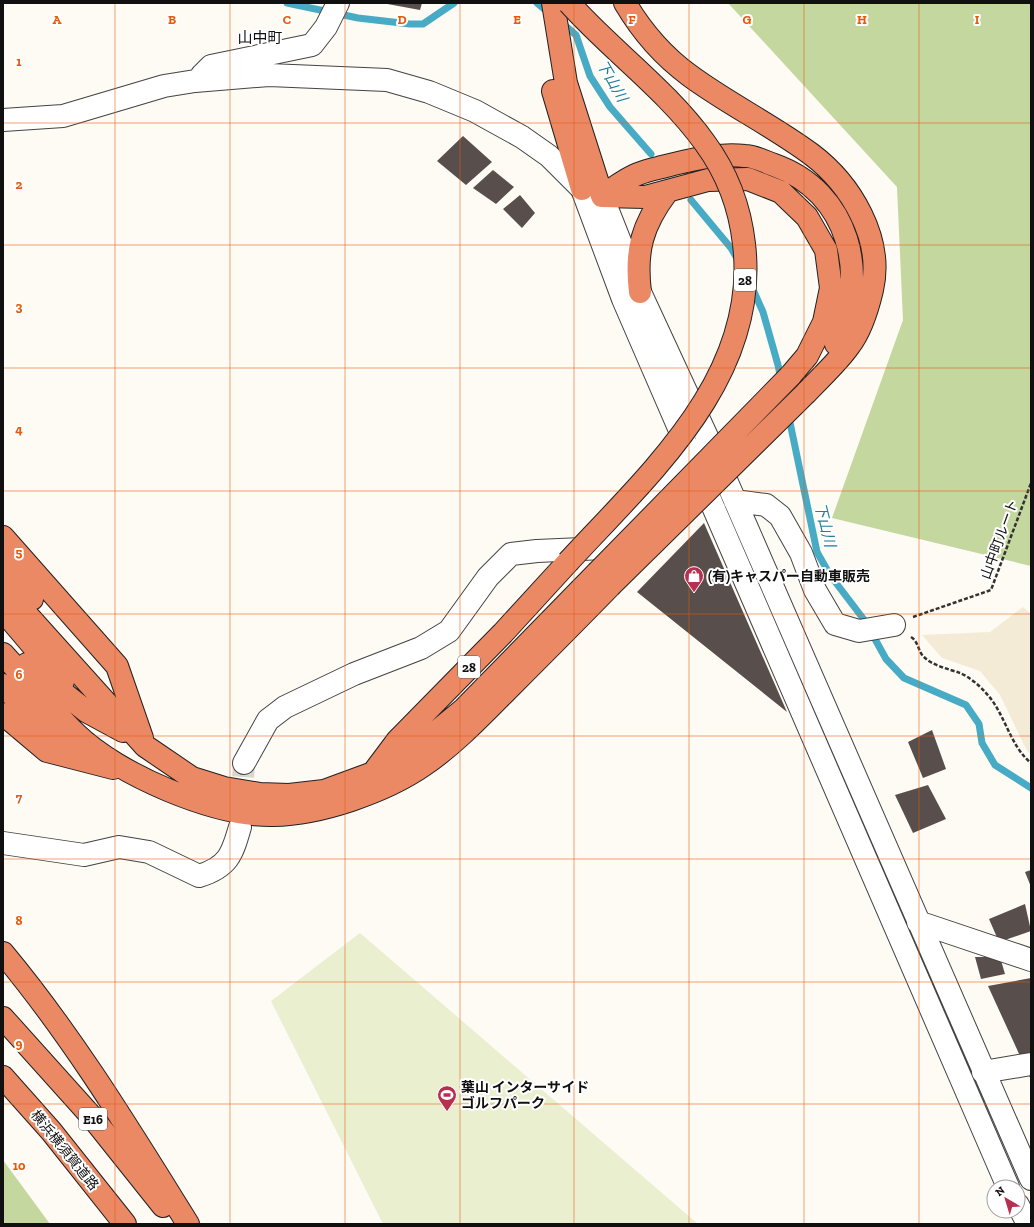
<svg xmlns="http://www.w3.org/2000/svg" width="1034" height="1227" viewBox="0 0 1034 1227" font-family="'Zilla Slab','Noto Sans JP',serif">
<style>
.farmland{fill:#f3ebd5}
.forest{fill:#c3d79f}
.pitch{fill:#eaefd0}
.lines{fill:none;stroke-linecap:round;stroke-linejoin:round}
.stream{stroke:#47abc5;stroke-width:7}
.building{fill:#584f4d}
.minor-tunnel{stroke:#dad7d2;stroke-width:22;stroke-dasharray:22 11;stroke-linecap:butt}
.minor-casing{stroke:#434343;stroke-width:24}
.highway-casing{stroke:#212121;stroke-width:24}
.path{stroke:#323232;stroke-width:2.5;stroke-dasharray:4 2;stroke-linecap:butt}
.minor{stroke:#fff;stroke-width:22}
.highway{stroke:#eb8965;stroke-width:22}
.highway-bridge-casing{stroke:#212121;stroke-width:24;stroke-linecap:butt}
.highway-bridge{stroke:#eb8965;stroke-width:22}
.grid{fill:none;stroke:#e8590c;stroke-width:1;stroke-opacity:0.55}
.labels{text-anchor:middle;stroke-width:4;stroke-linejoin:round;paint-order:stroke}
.shield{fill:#fff;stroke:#585858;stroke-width:1}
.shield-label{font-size:13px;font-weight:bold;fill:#101010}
.street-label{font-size:14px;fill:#101010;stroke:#fff}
.poi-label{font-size:14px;font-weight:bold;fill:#101010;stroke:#fff;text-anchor:start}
.neighbourhood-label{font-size:15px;fill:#101010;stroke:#fff}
.water-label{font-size:15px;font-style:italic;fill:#207d9b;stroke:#fff}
.grid-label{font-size:13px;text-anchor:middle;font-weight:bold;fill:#e8590c;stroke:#fff;stroke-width:4;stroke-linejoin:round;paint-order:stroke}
</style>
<rect width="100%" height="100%" fill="#fefaf4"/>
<path class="farmland" d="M 1023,607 L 1031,614 L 1031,754 L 1027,751 L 1000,695 L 980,671 L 942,658 L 922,635 L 990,632 Z"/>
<path class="forest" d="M 728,3 L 1031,3 L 1031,566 L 832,518 L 903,320 L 897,187 Z
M 3,1160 L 50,1224 L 3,1224 Z"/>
<path class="pitch" d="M 360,933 L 698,1224 L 383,1224 L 271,1001 Z"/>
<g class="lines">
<path class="stream" d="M 287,3 L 358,18 L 410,24 L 423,24 L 454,3
M 537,3 L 549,13
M 562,23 L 576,35 L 590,76 L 610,107 L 651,154
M 691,200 L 731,248 L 738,260
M 751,285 L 763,312 L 778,365 L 817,552 L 830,575 L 865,621 L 886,659 L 904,678 L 966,705 L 979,724 L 982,743 L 995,765 L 1031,788"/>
</g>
<path class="building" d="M 382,3 L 422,3 L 420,10 Z
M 463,136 L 492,162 L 466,185 L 437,161 Z
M 493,170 L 514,187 L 496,204 L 473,188 Z
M 520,195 L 535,213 L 522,228 L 503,209 Z
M 704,523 L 787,712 L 637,592 Z
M 932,730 L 946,769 L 923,778 L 908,742 Z
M 928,785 L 946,819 L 913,833 L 895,795 Z
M 1031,870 L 1031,887 L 1025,872 Z
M 1025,904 L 1031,931 L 999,942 L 989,919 Z
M 975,957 L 1000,957 L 1005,974 L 981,979 Z
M 1031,978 L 1031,1080 L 988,986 Z"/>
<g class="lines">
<path class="minor-tunnel" d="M 241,810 L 244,763"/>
<defs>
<path id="minor" d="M 202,75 L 211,66 L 312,45 L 326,27 L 338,3
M 3,120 L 63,116 L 164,86 L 195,81 L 269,75 L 387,80 L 429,92 L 475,111 L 522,137 L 549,156 L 582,189 L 602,196 L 640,292 L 709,441 L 1031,1179
M 582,189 L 623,299 L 1008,1187
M 735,501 L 766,505 L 780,516 L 801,553 L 815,590 L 835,624 L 859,631 L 894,625
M 244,763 L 268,720 L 285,707 L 354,674 L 421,648 L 449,631 L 488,577 L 511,554 L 537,551 L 604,548 L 701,449
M 3,843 L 84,855 L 119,847 L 149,852 L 199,876 C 228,867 232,855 240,827
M 918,922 L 1031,960
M 983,1072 L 1031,1064
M 1018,1205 L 1028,1224"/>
<path id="highway" d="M 553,3 L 566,83 L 602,196
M 625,3 C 641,30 663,56 689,75 C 728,104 772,125 811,154 C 851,184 884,239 872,290 C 868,307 860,332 849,346 C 837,363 820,378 806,393
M 553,91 L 582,189
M 602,196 C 613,189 625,179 638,174 C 645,171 654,169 662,167 C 689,160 717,153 745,156 C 755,156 765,162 774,165 C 850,192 870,276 836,344
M 602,196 L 645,197 L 708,180 L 748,179 L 781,192 L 807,217 L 826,250 L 831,288 L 824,322 L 807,356 L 790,376
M 640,292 C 635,251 642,225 667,192
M 3,537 L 117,666 L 142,738
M 3,565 L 32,599
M 3,588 L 145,746 L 192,778 L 224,788 L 260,794 L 289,795 L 324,791 L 373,773 L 412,752 L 464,709 L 597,573
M 6,614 L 63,681
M 3,654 C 27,680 50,709 76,734 C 118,775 215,816 273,815 C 321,814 385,792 424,765 C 456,743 483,714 510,687 C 543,654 577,620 610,586
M 27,664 L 86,711 L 123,731
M 3,685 L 63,748
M 3,714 L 47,751 L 113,768
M 376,769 L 397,741 L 503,633 L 568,562
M 3,953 C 73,1037 130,1131 188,1224
M 3,1018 L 92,1117 L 163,1206
M 3,1077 L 51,1131 L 125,1224"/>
</defs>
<use href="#minor" class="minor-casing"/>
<use href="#highway" class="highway-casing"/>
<path class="path" d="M 913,617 L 991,590 L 1031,483
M 911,637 C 919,642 918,652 924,657 C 933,666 949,669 960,673 C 968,676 979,685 985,692 C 1005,712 1009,745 1031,763"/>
<use href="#minor" class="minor"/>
<use href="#highway" class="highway"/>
<defs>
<path id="highway-bridge" d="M 568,562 C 649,474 760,377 744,244 C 740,208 727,173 705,143 C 667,90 612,51 569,3
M 597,573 L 790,376
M 610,586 L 806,393"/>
</defs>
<use href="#highway-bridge" class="highway-bridge-casing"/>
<use href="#highway-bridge" class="highway-bridge"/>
</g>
<path class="grid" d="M 115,3 L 115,1224M 230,3 L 230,1224M 345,3 L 345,1224M 460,3 L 460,1224M 574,3 L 574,1224M 689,3 L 689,1224M 804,3 L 804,1224M 919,3 L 919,1224M 3,123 L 1031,123M 3,245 L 1031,245M 3,368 L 1031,368M 3,491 L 1031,491M 3,614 L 1031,614M 3,736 L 1031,736M 3,859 L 1031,859M 3,982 L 1031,982M 3,1104 L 1031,1104"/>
<defs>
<symbol id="shop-pin" viewBox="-11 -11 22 30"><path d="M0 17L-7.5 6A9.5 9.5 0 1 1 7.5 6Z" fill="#b83050" stroke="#fff"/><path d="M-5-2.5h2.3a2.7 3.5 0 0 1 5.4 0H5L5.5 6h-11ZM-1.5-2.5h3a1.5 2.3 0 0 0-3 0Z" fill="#fff"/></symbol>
<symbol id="stadium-pin" viewBox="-11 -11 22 30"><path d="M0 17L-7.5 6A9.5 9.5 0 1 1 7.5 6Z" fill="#b83050" stroke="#fff"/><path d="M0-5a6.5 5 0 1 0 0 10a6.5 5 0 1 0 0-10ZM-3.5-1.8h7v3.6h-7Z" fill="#fff"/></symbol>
</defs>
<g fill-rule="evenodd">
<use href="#shop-pin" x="683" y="565" width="22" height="30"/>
<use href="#stadium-pin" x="436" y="1084" width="22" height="30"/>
</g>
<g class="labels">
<g class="shield">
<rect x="734" y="269" width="22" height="22" rx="3"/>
<rect x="458" y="656" width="22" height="22" rx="3"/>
<rect x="79" y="1108" width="28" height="22" rx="3"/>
</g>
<g class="shield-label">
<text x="745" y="285">28</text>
<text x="469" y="672">28</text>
<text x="93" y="1124">E16</text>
</g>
<g class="street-label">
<text transform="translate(999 539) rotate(-70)" y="5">山中町ルート</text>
<text transform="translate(65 1150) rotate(51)" y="5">横浜横須賀道路</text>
</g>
<g class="poi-label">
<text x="708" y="581">(有)キャスパー自動車販売</text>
<text x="461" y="1092">葉山 インターサイド<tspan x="461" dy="16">ゴルフパーク</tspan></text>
</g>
<g class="neighbourhood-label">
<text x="260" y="43">山中町</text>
</g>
<g class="water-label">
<text transform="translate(612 81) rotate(60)" y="5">下山川</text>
<text transform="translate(825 525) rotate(76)" y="5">下山川</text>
</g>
</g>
<g class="grid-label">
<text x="57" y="24">A</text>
<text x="172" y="24">B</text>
<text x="287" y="24">C</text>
<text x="402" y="24">D</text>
<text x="517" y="24">E</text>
<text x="632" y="24">F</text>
<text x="747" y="24">G</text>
<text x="862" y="24">H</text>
<text x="977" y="24">I</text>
<text x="19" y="66">1</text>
<text x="19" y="189">2</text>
<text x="19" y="311">3</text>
<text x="19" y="434">4</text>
<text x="19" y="557">5</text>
<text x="19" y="679">6</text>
<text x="19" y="802">7</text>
<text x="19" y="925">8</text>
<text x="19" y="1048">9</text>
<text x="19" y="1170">10</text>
</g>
<rect width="1034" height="1227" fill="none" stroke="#101010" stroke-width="8"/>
<g transform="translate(1006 1199) rotate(322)"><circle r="19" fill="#ffffff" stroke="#9f9f9f"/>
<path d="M0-3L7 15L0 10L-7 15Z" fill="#b83050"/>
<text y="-6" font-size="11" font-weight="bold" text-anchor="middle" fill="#101010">N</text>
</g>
</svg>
